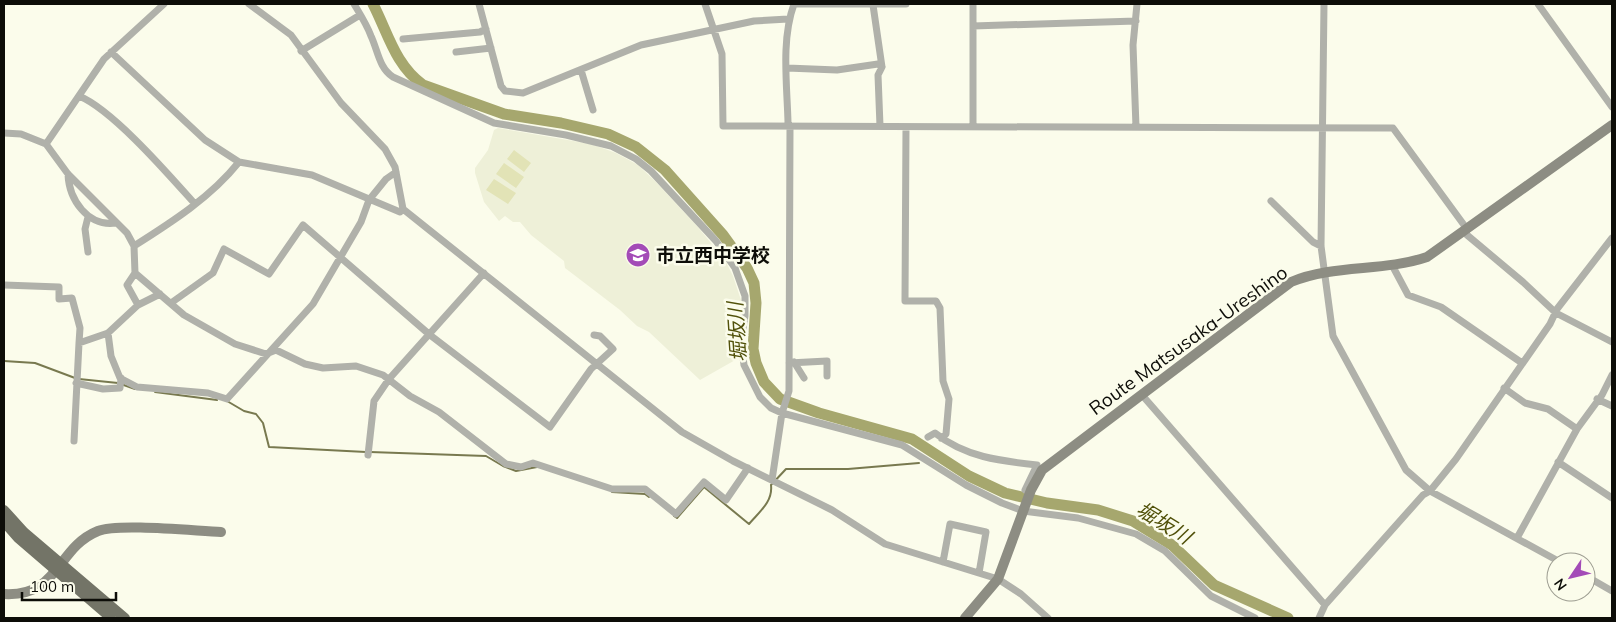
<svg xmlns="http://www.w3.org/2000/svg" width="1616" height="622" viewBox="0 0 1616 622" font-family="Mulish,'Noto Sans JP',sans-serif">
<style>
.built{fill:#eef0d8}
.green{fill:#e2e3b6}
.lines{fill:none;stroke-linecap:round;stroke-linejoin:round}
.stream{stroke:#78794f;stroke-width:2}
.river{stroke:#a6a76e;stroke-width:11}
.street{stroke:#b0b1aa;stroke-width:7}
.secondary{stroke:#8d8d83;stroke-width:10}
.primary{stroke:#737467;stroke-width:10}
.labels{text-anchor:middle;stroke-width:5;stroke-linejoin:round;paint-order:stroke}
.poi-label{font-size:19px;font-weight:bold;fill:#0d0d08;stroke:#fbfceb;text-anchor:start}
.street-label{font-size:19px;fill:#0d0d08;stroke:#fbfceb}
.water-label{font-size:20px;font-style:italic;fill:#51510a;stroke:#fbfceb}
</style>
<rect width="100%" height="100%" fill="#fbfceb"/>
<path class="built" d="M 498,128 L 591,144 L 616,153 L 638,165 L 655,181 L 697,226 L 725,260 L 733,276 L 741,300 L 736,338 L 737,359 L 700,380 L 649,332 L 637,326 L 620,310 L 565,268 L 564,261 L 531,235 L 520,222 L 513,222 L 505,216 L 499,221 L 484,202 L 475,173 L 475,168 L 488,150 L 494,130 Z"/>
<path class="green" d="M 514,150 L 531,163 L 524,172 L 507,159 Z
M 504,163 L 524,177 L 516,188 L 496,174 Z
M 494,179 L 516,193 L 508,204 L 486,190 Z"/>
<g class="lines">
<path class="stream" d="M 4,361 L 35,363 L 75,378
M 79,379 L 118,383 L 135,389
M 155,392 L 217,400
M 227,401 L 244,411 L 256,414 L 263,423 L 269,447 L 366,452
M 370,452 L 486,456 L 503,466 L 516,471 L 537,467
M 612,492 L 645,494 L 649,497
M 674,516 L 677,518 L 704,487 L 749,524 C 759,512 773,502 771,485 L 786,469 L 848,469 L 919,463"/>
<path class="river" d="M 373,4 C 388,33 395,65 423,85 L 504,114 L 561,123 L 608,134 L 636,147 L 665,170 L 723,235 L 747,268 L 754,283 L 756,303 L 753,349 L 756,363 L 764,382 L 780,399 L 819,413 L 912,439 L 969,476 L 1005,493 L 1047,503 L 1098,510 L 1133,521 L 1172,545 L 1214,585 L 1288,618"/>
<path class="street" d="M 249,4 L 291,35 L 341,103 L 385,149 L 395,167 L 403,209 L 682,432 L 733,461 L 832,510 L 885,544 L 998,579 L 1021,594 L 1048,618
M 354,4 C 360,14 367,25 371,36 C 378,51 379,68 393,77 L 494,123 L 566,135 L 611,146 L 636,159 L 651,171 L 716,241 L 735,268 L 745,296 L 745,316 L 741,341 L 744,365 L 760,397 L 771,408 L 782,413 L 902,445 L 966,485 L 1002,503 L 1023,511 L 1078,518 L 1136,534 L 1165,551 L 1211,596 L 1255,618
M 479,4 L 501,86 L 505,91 L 523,93 L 641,45 L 754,21 L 788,19
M 705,4 L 722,54 L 723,126 L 1393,128 L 1464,225 L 1467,235 L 1523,282 L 1556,313 L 1612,342
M 798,4 L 906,4
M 973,4 L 973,126
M 1324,4 L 1321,246 L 1333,336 L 1406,470 L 1430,491 L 1560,562
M 1538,4 L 1612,107
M 873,5 L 882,67 L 878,75 L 880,126
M 973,26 L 1136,21
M 403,39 L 480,32 L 486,29
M 301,51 L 360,15
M 111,52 L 205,140 L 239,162 L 312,175 L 400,212 L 403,209
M 456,52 L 491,48
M 787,68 L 837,70 L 878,64 L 882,67
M 581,70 L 593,110
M 79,96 C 113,110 169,175 195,204
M 906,127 L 905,301 L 936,301 L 940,308 L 943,381 L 949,399 L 946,434 L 941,438
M 1136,127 L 1133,45 L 1137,4
M 4,133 L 21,134 L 46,144 L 68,174 L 127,233 L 134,246 L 135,273 L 127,285 L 138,305 L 108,333 L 79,343 L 80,328 L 72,298 L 59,299 L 59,287 L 4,285
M 46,144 L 104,59 L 164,4
M 68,174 C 69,200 88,227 116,223
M 1271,201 L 1313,242 L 1321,246
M 134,246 C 172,222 211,197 239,162
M 88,252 L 85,229 L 88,217
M 1392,265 L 1408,295 L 1441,307 L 1522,363
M 135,273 L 184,315 L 235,344 L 266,354 L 276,350 L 305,364 L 323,368 L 356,366 L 383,375 L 410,396 L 439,412 L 506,464 L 521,467 L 533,463 L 612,489 L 645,489 L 676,514 L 704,482 L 726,500 L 748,468
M 171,303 L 213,273 L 224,249 L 269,274 L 303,225 L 430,335 L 550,427 L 591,369 L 613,349 L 600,336 L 594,335
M 138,305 L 160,294
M 108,333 L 111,356 L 120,378 L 137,387 L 208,393 L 227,399 L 313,304 L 361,222 L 369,200 L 386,179 L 396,172
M 794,362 L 804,378
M 789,363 L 827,361 L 827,376
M 76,383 L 103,389 L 120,388 L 121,378
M 1504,388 L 1525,403 L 1548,409 L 1577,429
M 1142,395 L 1325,605
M 1597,399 L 1612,406
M 928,437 L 935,433 C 965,457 1000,461 1037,465 L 1025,490 L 1031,490
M 74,441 L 79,343
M 368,455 L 374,401 L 389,379 L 484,273
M 1558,462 L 1612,498
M 772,480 L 782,413 L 789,391 L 790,127 L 788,122 C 787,84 781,40 794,4
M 1517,538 L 1577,429 L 1602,395 L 1612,375
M 943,562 L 950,524 L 986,532 L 979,573
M 1586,576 L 1612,591
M 1319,618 L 1325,605 L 1423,495 L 1430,491 L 1456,459 L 1550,324 L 1557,309 L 1612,238"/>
<path class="secondary" d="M 4,594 C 60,597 56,548 98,531 C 118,523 195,531 221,532
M 965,618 L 998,579 L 1031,490 L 1042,470 L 1291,282 C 1334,264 1383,272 1427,257 L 1612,125"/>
<path class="primary" d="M 4,510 L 24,532 L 125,618
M 4,522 L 18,538 L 111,618"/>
</g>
<defs>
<symbol id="school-disc" viewBox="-11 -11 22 22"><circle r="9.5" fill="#a34bb7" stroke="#fbfceb"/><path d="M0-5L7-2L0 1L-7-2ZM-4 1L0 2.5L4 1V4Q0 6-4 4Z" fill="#fff"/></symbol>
</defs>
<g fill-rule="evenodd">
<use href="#school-disc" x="624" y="241" width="28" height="28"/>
</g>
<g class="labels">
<g class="poi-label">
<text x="656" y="262">市立西中学校</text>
</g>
<g class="street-label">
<text transform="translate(1188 340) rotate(-36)" y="7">Route Matsusaka-Ureshino</text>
</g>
<g class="water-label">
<text transform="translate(737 332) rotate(-94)" y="7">堀坂川</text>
<text transform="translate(1164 523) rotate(32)" y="7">堀坂川</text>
</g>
</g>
<rect width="1616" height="622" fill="none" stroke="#0d0d08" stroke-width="10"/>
<g transform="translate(1571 577) rotate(235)"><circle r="24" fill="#fbfceb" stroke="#9c9c90"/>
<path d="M0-4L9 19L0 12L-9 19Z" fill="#a34bb7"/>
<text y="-8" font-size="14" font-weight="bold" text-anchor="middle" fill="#0d0d08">N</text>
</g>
<path d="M22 592v8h94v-8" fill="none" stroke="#0d0d08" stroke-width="2.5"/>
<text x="30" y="592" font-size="15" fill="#0d0d08" stroke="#fbfceb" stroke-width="4" paint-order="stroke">100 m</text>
</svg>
